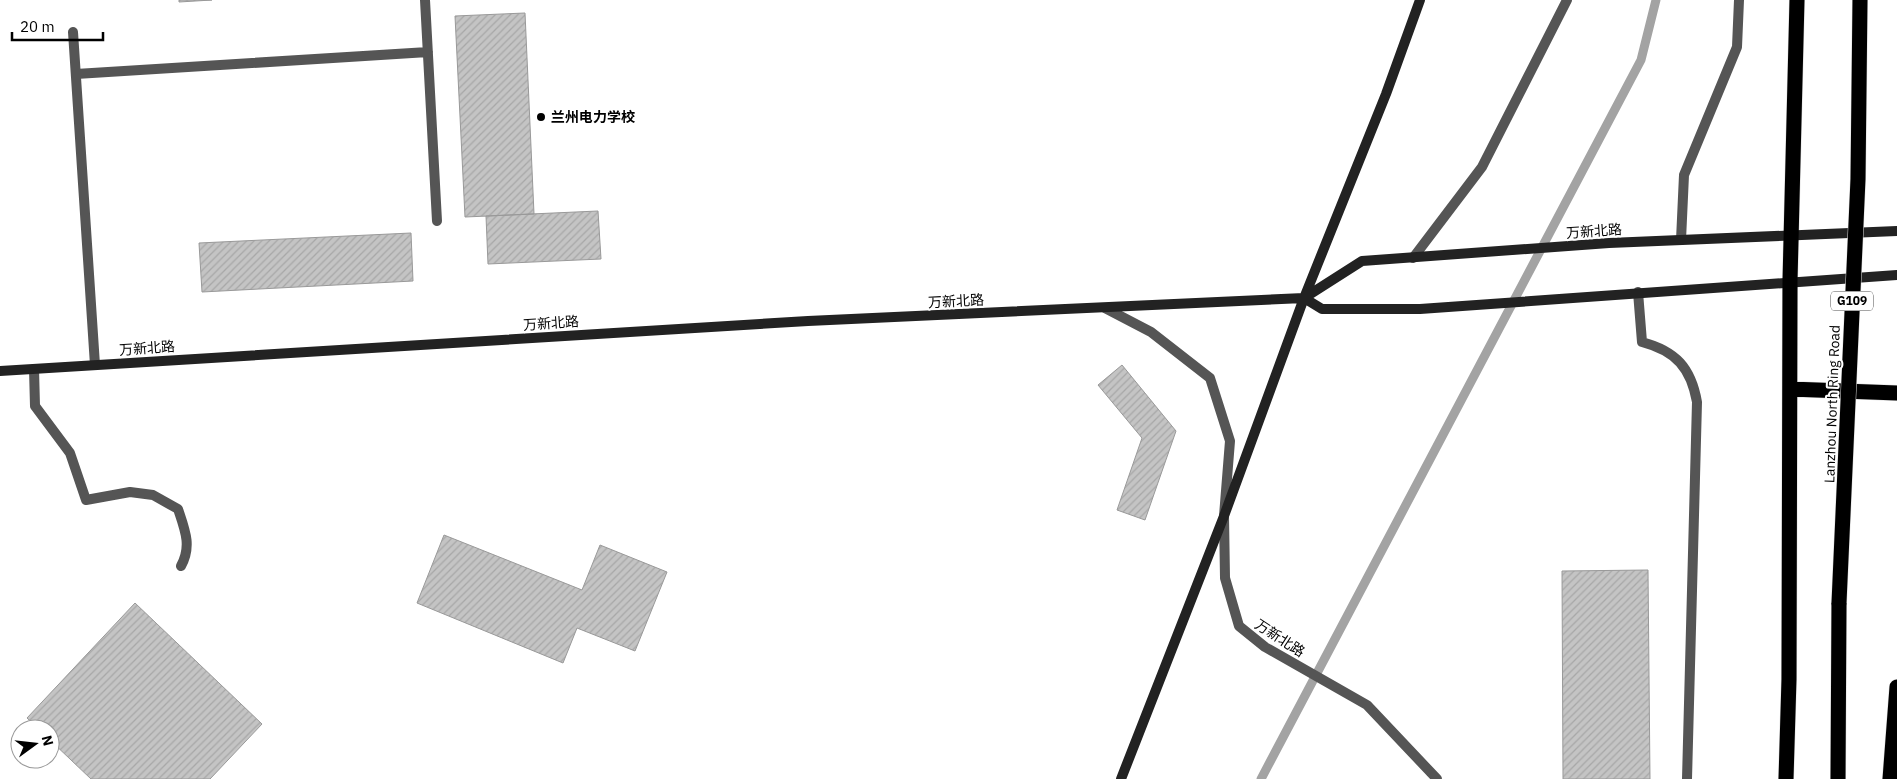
<svg xmlns="http://www.w3.org/2000/svg" width="1897" height="779" viewBox="0 0 1897 779" font-family="'IBM Plex Sans','Noto Sans SC',sans-serif">
<style>
.lines{fill:none;stroke-linecap:round;stroke-linejoin:round}
.stream{stroke:#a3a3a3;stroke-width:9}
.building{fill:url(#building-hatch);stroke:#999}
.highway-casing{stroke:#dbdbdb;stroke-width:16}
.lane{stroke:#555;stroke-width:10}
.street{stroke:#555;stroke-width:10}
.secondary{stroke:#222;stroke-width:10}
.highway{stroke:#000;stroke-width:15}
.highway-bridge-casing{stroke:#dbdbdb;stroke-width:16;stroke-linecap:butt}
.highway-bridge{stroke:#000;stroke-width:15}
.poi-dot{fill:#000;stroke:#fff;stroke-width:2}
.labels{text-anchor:middle;stroke-width:4;stroke-linejoin:round;paint-order:stroke}
.shield{fill:#fff;stroke:#4c4c4c;stroke-width:1}
.shield-label{font-size:12px;font-weight:bold;fill:#000}
.poi-label{font-size:14px;font-weight:bold;fill:#000;stroke:#fff;text-anchor:start}
.street-label{font-size:14px;fill:#000;stroke:#fff}
</style>
<defs>
<pattern id="building-hatch" width="6" height="6" patternUnits="userSpaceOnUse" patternTransform="scale(1.25)"><rect width="6" height="6" fill="#c4c4c4"/><path d="M-1 1l2-2M0 6l6-6M5 7l2-2" fill="none" stroke="#a7a7a7"/></pattern>
</defs>
<rect width="100%" height="100%" fill="#fff"/>
<g class="lines">
<path class="stream" d="M 1261,779 L 1641,60 L 1656,0"/>
</g>
<path class="building" d="M 179,0 L 212,0 L 179,2 Z
M 525,13 L 534,214 L 465,217 L 455,16 Z
M 598,211 L 601,259 L 488,264 L 486,216 Z
M 411,233 L 413,281 L 202,292 L 199,243 Z
M 1122,365 L 1176,431 L 1145,520 L 1117,510 L 1142,438 L 1098,385 Z
M 444,535 L 582,590 L 600,545 L 667,572 L 635,651 L 577,628 L 563,663 L 417,603 Z
M 1648,570 L 1650,779 L 1563,779 L 1562,571 Z
M 135,603 L 262,724 L 210,779 L 91,779 L 50,740 L 50,729 L 39,729 L 27,718 Z"/>
<g class="lines">
<defs>
<path id="highway" d="M 1790,389 L 1897,393
M 1786,779 L 1789,679 L 1790,281 L 1797,0
M 1838,779 L 1839,603
M 1890,779 L 1897,687"/>
</defs>
<use href="#highway" class="highway-casing"/>
<path class="lane" d="M 425,0 L 437,221
M 73,32 L 95,365
M 76,74 L 428,52
M 34,369 L 35,406 L 70,453 L 86,500 L 130,492 L 153,495 L 178,509 C 185,530 192,546 181,566"/>
<path class="street" d="M 1681,240 L 1684,175 L 1737,47 L 1739,0
M 1413,258 L 1482,167 L 1567,0
M 1638,292 L 1642,342 C 1676,351 1691,368 1697,402 L 1687,779
M 1105,308 L 1151,332 L 1210,378 L 1230,441 L 1224,516 L 1225,578 L 1239,626 L 1265,647 L 1367,705 L 1437,779"/>
<path class="secondary" d="M 1304,298 L 1322,309 L 1420,309 L 1897,275
M 0,371 L 808,321 L 1304,298 L 1362,261 L 1609,243 L 1897,231
M 1121,779 L 1224,516 L 1304,298 L 1386,94 L 1420,0"/>
<use href="#highway" class="highway"/>
<defs>
<path id="highway-bridge" d="M 1839,603 L 1858,179 L 1860,0"/>
</defs>
<use href="#highway-bridge" class="highway-bridge-casing"/>
<use href="#highway-bridge" class="highway-bridge"/>
</g>
<circle class="poi-dot" cx="541" cy="117" r="5"/>
<g class="labels">
<rect class="shield" x="1831" y="291.5" width="42" height="19" rx="4"/>
<g class="shield-label">
<text x="1852" y="305">G109</text>
</g>
<g class="poi-label">
<text x="551" y="122">兰州电力学校</text>
</g>
<g class="street-label">
<text transform="translate(1594 231) rotate(-4)" y="5">万新北路</text>
<text transform="translate(956 301) rotate(-3)" y="5">万新北路</text>
<text transform="translate(551 323) rotate(-4)" y="5">万新北路</text>
<text transform="translate(147 348) rotate(-4)" y="5">万新北路</text>
<text transform="translate(1832 404) rotate(-88)" y="5">Lanzhou North Ring Road</text>
<text transform="translate(1280 638) rotate(33)" y="5">万新北路</text>
</g>
</g>
<g transform="translate(35 744) rotate(75)"><circle r="24" fill="#ffffff" stroke="#999999"/>
<path d="M0-4L9 19L0 12L-9 19Z" fill="#000000"/>
<text y="-8" font-size="14" font-weight="bold" text-anchor="middle" fill="#000000">N</text>
</g>
<path d="M12 32v8h91v-8" fill="none" stroke="#000000" stroke-width="2.5"/>
<text x="20" y="32" font-size="15" fill="#000000" stroke="#ffffff" stroke-width="4" paint-order="stroke">20 m</text>
</svg>
